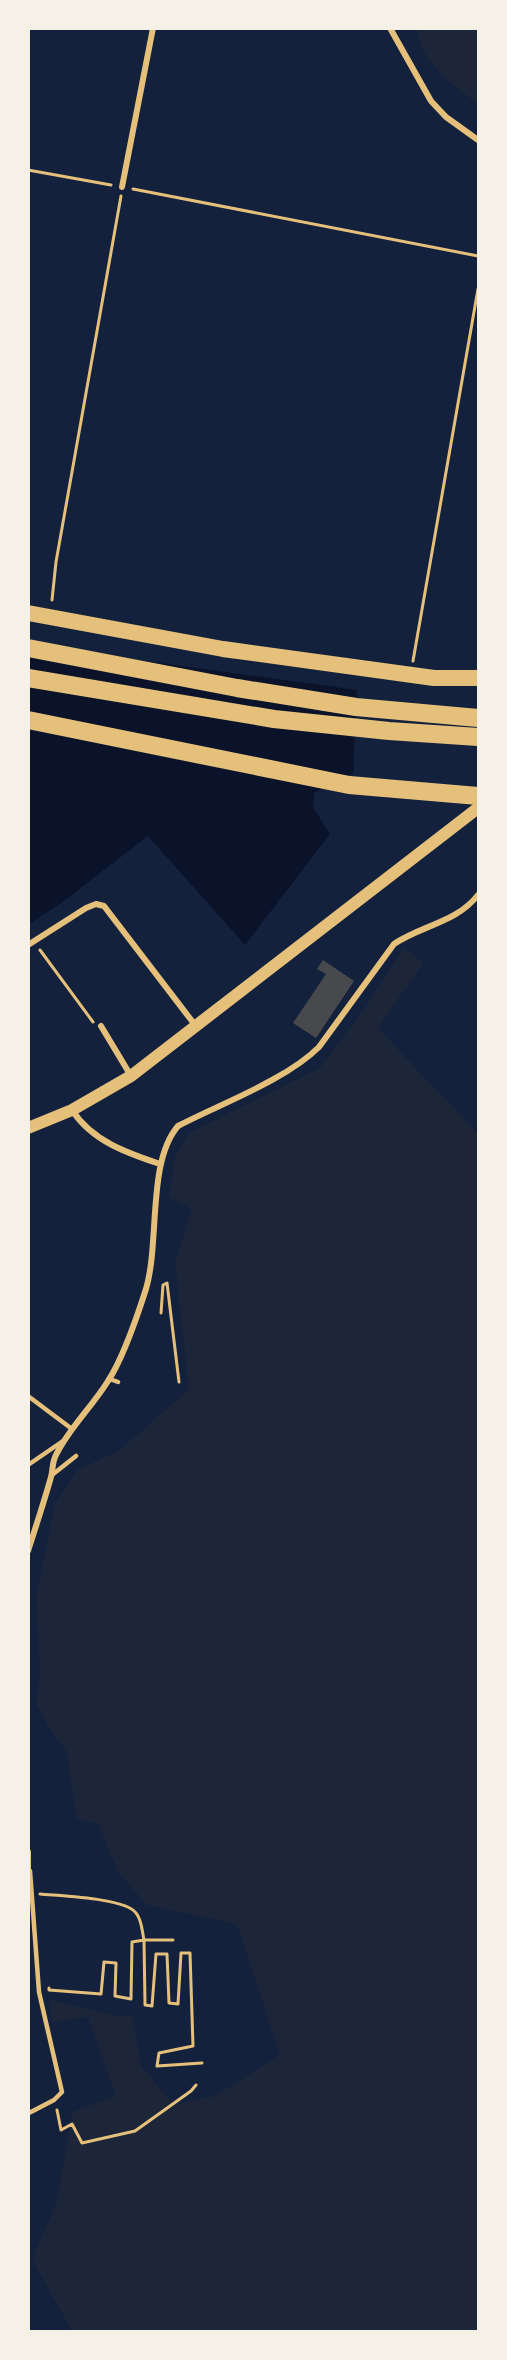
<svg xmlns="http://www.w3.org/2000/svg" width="507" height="2360" viewBox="0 0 507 2360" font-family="'Work Sans',sans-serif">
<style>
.green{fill:#1d2539}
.water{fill:#0b132b}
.building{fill:#48494c}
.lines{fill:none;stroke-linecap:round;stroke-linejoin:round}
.path{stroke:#e5c07b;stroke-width:3}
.service{stroke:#e5c07b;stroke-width:4.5}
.minor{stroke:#e5c07b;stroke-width:6}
.secondary{stroke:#e5c07b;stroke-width:12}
.trunk{stroke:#e5c07b;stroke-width:16}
.motorway{stroke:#e5c07b;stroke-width:18}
</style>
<rect width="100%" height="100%" fill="#14213d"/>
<path class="green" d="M 418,29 L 478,29 L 478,103 C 454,87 418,60 418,29 Z
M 404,948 L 423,963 L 378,1028 L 478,1134 L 478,2331 L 72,2331 L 32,2259 L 57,2202 L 72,2112 L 116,2096 L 88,2017 L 52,2022 L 50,2000 L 112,2015 L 132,2016 L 141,2066 L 174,2105 L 215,2096 L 280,2055 L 237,1924 L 147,1905 L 118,1872 L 98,1823 L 77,1819 L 67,1752 L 49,1728 L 37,1705 L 40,1673 L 37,1594 L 55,1504 L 77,1470 L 120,1450 L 189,1389 L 175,1262 L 192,1209 L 169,1197 L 175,1156 L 189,1133 L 320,1068 L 367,1005 Z"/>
<path class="water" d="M 29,645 L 357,690 L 353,773 L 314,793 L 313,807 L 330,834 L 245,945 L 148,836 L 60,904 L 29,924 Z"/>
<path class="building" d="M 323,960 L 354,981 L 316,1038 L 293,1023 L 326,974 L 317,969 Z"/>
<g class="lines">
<path class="path" d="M 28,170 L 111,185
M 133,189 L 478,256
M 52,600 L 56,562 L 121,196
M 413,661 L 478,289
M 40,950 L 93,1022
M 161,1313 L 163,1285 L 167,1283 L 179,1382
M 40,1894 C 59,1896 126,1898 136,1913 C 142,1920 142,1931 144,1940 L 173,1940
M 49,1988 L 49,1990 L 101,1994 L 104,1962 L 116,1963 L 115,1996 L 131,1999 L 132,1942 L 144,1940 L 145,2005 L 152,2006 L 156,1954 L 167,1954 L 169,2003 L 178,2004 L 181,1953 L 190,1953 L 193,2046 L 159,2053 L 157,2066 L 202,2063
M 57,2110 L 61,2130 L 72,2124 L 82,2143 L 135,2131 L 191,2091 L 196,2085"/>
<path class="service" d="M 110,1379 L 118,1382
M 28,1396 L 72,1429
M 28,1465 L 63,1441
M 52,1475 L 76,1456
M 29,2113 L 54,2100 L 62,2092 L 39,1992 L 30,1871"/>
<path class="minor" d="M 390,28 L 431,101 L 446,117 L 478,140
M 122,187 L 153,28
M 28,945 L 86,908 L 96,904 L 104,906 L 195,1025
M 101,1026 L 131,1076
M 72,1110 C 92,1141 127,1153 160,1164
M 28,1551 C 36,1526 44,1502 51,1477 C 53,1470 52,1462 56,1455 C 69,1428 92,1407 108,1381 C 122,1360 138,1314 146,1289 C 160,1241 147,1162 178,1126 C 220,1104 286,1080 319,1047 L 394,944 C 422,925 456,923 478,895
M 28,1852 L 28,1871"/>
<path class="secondary" d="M 28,1128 L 72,1110 L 131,1076 L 478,808"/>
<path class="trunk" d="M 28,613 L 223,649 L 434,678 L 478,678"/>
<path class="motorway" d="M 28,648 L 237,688 L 356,707 L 478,718
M 28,678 L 274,719 L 389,731 L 478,737
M 28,720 L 349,785 L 478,796"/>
</g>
<rect width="507" height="2360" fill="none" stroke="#f6f1e7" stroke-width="60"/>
</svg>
